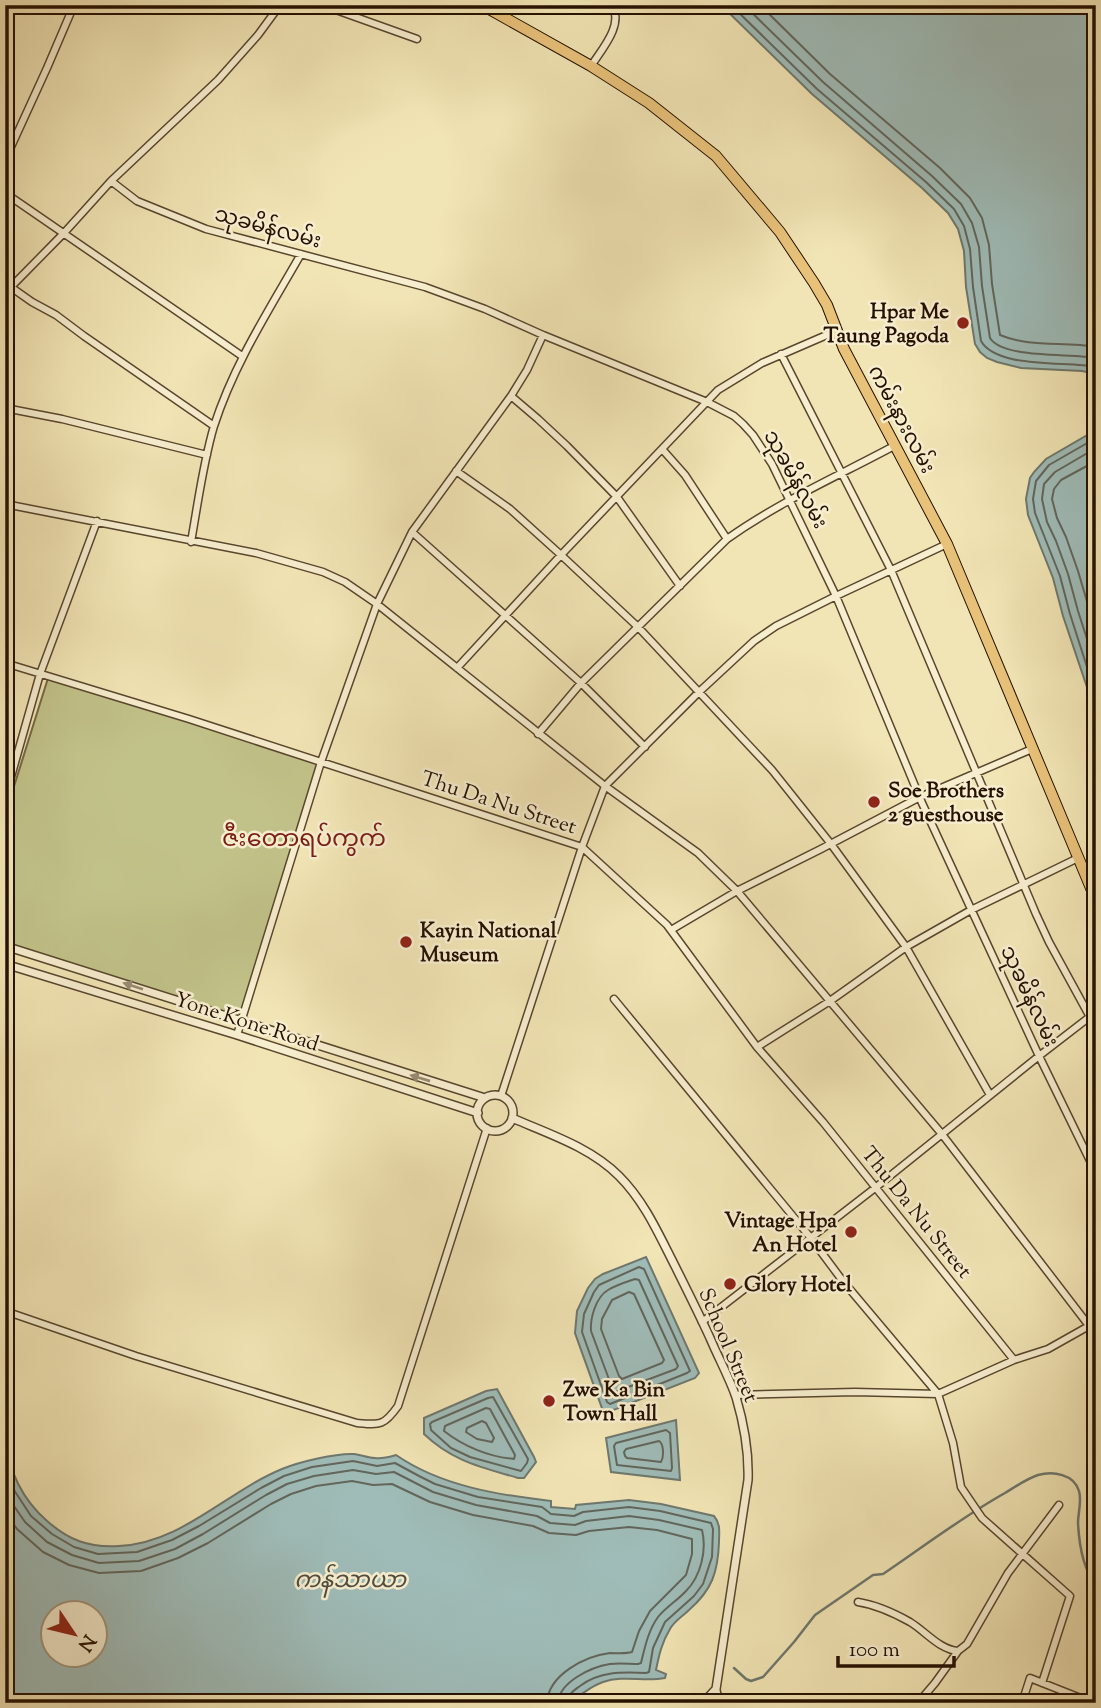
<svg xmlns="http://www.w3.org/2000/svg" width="1101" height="1708" viewBox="0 0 1101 1708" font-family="'Sorts Mill Goudy','Noto Sans Myanmar',serif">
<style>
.green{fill:#c1c289;stroke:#736a44;stroke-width:2}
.water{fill:#9fbcb8;stroke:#6e786e;stroke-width:2;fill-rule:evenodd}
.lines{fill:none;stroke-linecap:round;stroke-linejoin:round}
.shore{stroke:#62665c;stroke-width:2}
.stream{stroke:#6e786e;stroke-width:2.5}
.minor-casing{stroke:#58462d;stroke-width:9}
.tertiary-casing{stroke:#58462d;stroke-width:10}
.primary-casing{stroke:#251100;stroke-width:12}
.minor{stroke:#f7eecf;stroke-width:6}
.tertiary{stroke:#f7eecf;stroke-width:7}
.primary{stroke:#e9c27a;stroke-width:10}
.oneway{fill:#988b72}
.poi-dot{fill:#8f2418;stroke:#f7eecf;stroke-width:2.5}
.labels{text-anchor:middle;stroke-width:5;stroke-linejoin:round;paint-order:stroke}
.street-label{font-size:21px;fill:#251100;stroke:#f7eecf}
.poi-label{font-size:21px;font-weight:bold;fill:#251100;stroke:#f7eecf;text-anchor:start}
.water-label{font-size:23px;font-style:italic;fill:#504d40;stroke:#f7eecf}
.quarter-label{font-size:24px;fill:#7a1f14;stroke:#f7eecf}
</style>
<rect width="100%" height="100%" fill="#f2e5b5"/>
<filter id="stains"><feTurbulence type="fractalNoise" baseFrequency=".00286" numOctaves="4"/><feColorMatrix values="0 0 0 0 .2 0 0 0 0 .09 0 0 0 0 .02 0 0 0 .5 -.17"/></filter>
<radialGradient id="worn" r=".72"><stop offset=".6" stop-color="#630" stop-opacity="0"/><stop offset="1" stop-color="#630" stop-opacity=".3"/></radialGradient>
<path class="green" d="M 49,675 L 321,762 L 242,1021 L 5,946 L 5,815 Z"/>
<path class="water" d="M 721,5 L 1096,5 L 1096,374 L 1082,371 L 1021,368 L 997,362 L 987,358 L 980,352 L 975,344 L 966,287 L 964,251 L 958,229 L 948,213 L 922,188 L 812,94 Z
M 1096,430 L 1096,714 L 1063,616 L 1053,578 L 1028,515 L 1026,499 L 1030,478 L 1034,472 L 1046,459 Z
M 646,1257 L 699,1373 L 695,1378 L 606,1413 L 603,1411 L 575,1333 L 577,1311 L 588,1288 L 595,1279 L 603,1274 Z
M 497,1389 L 534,1457 L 536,1462 L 524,1478 L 518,1478 C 481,1467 452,1461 424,1434 L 424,1418 L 486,1391 Z
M 676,1420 L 680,1480 L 611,1472 L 606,1438 Z
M 5,1441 C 9,1471 23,1500 46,1520 C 68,1540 89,1548 119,1546 C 182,1543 226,1492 282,1469 C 299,1462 336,1453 354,1454 C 362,1455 368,1458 375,1458 C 383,1459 389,1457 396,1455 C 441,1486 498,1495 551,1501 L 551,1507 L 575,1509 L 576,1505 L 629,1500 L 661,1504 L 714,1516 C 721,1524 719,1533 719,1542 C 718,1572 712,1590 689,1610 C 683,1616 674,1621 670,1629 C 662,1642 659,1655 656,1670 L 666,1674 L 665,1678 C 645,1682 623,1675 603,1682 C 591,1686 580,1695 570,1703 L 5,1703 ZM 52,1614 L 94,1614 L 94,1656 L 52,1656 Z"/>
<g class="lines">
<path class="shore" d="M 731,5 L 817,89 L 926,182 L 954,209 L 964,226 L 970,249 L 973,287 L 981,341 C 997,369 1067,361 1096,367
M 744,5 L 823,82 L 932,176 L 961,204 L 972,223 L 979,247 L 982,286 L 990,338 C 1003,359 1071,353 1096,358
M 760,5 L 830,74 L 940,168 L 970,198 L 982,218 L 989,245 L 992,284 L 1000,335 C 1031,348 1064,341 1096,347
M 1096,438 L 1049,465 L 1036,481 L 1033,499 L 1035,513 L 1060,576 L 1070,614 L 1096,695
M 1096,448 L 1055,472 L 1044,484 L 1042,499 L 1047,522 L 1056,541 L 1068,574 L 1078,611 L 1096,667
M 1096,461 L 1061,480 L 1054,489 L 1052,499 L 1057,518 L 1066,537 L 1078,571 L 1096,632
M 639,1267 L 644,1269 L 690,1371 L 687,1373 L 610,1404 L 607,1402 L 582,1332 L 584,1314 L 594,1292 L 599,1285 Z
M 635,1279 L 639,1280 L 678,1366 L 676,1369 L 615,1392 L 613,1390 L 591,1331 C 590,1318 596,1297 608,1290 C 616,1285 626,1282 635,1279 Z
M 629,1292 L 634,1294 L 664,1360 L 662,1363 L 622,1379 L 619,1376 L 601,1329 L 602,1319 L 612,1300 Z
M 493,1397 L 528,1459 L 527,1463 L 521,1471 L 470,1457 L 451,1448 L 431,1430 L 430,1424 L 432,1422 L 488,1398 Z
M 486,1408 L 490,1409 L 515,1455 L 514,1459 C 489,1457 463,1446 444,1431 L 445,1426 Z
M 482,1421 L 486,1423 L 494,1438 L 492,1442 L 477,1439 L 466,1432 L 467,1428 Z
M 666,1430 L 670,1433 L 672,1468 L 671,1471 L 617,1465 L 614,1446 L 616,1443 Z
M 659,1441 C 664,1444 664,1457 661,1462 L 627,1458 L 625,1456 L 624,1452 L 626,1449 Z
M 5,1472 L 12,1487 L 31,1516 L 52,1534 L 74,1547 L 98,1554 L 137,1552 L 172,1540 L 199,1526 L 261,1488 L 284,1476 L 312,1467 L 353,1461 L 377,1466 L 395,1463 L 419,1476 L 435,1484 L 478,1497 L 542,1507 L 551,1514 L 574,1516 L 583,1512 L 629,1507 L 660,1511 L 711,1523 L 713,1529 L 712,1557 L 703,1584 L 694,1596 L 665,1622 L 653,1648 L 649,1672 L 646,1673 C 622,1672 600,1671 580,1686 C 573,1691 568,1694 567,1703
M 5,1493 L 25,1522 L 47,1542 L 72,1555 L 99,1563 L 139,1561 L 175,1549 L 203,1534 L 266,1495 L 287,1484 L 314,1476 L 353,1470 L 376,1474 L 394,1472 L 433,1492 L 476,1505 L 537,1516 L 550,1523 L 575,1525 L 586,1521 L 629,1516 L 659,1520 L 702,1530 C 707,1550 701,1576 686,1591 C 678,1600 666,1607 658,1617 C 648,1631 645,1647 641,1663 L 638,1664 C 629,1664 619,1663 610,1664 C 591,1667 559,1682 558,1703
M 5,1512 L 17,1529 L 43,1552 L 69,1565 L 99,1573 L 141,1571 L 178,1558 L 208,1543 L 271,1504 L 291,1494 L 316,1486 L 352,1481 L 373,1485 L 392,1484 L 430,1502 L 473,1515 L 533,1526 L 549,1533 L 576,1535 L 589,1531 L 629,1527 L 657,1530 L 692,1539 L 692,1554 L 686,1575 L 650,1611 L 639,1631 L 632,1652 C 625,1654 618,1653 610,1653 C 585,1656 548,1675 547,1703"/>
<path class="stream" d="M 734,1668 L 746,1679 L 751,1681 L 763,1677 L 794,1642 L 815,1615 L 873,1575 L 883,1574 C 923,1547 962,1517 1005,1493 C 1015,1487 1026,1479 1038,1475 C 1053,1471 1074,1474 1079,1491 C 1082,1501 1078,1513 1078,1523 C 1079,1542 1083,1570 1096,1584"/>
<defs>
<path id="minor" d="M 322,5 L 417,39
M 591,66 C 602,49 624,25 612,5
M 5,160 L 47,68 L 74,5
M 111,181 L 137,201 L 206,229 L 425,287 L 485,309 L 543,335 L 707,402 L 734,416 L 743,424 L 753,435 L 772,464 L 836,596 L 922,803 L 1039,1056 L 1096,1173
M 5,193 L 242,356
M 5,283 L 32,302 L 56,315 L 84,336 L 214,426
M 5,293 L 64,233 L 111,181 L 218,80 L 258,35 L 280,5
M 781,354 L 891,570 L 1036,914 L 1049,942 L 1090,1017
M 511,396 L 538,419 L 567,446 L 617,497 L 680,586
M 5,408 L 62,419 L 207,455
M 662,449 L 685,475 L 727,539
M 456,471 L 510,509 L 561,555 L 638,627 L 772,770 L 831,844 L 906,947 L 990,1095
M 5,504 L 256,553 L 323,572 L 345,582 L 377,604 L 605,786 L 698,853 L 737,891 L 941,1133 L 1090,1327
M 412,532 L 581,683 L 645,747
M 191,542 C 198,503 203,463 214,426 C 234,364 269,310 301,254
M 5,663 L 189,719 L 582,847 L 667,925 L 757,1047 L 823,1122 L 1014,1360
M 457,668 L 561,555 L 718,390 L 762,363 L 836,331
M 538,734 L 581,683 L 727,539 C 779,502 838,476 894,446
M 5,798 L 40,674 L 97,521
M 671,930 L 737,891 L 821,849 L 920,797 L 1032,749
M 614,999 L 810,1237 L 842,1280 L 938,1394 L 953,1443 L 961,1487 L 982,1518 L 1070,1596 L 1042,1683
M 237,1035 L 321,762 L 377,604 L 412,532 L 511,396 L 527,370 L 543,335
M 757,1047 L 830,1001 L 906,947 L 971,910 L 1078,858
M 501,1096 L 582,847 L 605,786 L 699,692 L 754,641 L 776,626 L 836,596 L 947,544
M 5,1311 L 136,1356 L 357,1423 C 380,1425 384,1426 398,1406 L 487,1128
M 702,1322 L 875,1188 L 1039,1056 L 1096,1012
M 735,1395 L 855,1392 L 938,1394 L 1014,1360 L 1048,1349 L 1096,1322
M 858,1602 C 877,1605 894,1613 910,1622 C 925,1631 940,1650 958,1651 L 967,1644 L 1008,1573 L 1059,1505
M 716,1689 L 720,1703
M 918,1703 L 935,1683 L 958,1651
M 1022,1703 L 1030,1678 L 1093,1703"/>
<path id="tertiary" d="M 5,946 L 485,1098
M 5,964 L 237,1035 L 478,1113
M477 1113a18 18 0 1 1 36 0a18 18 0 1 1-36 0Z
M 512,1118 C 549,1134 590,1147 619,1176 C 645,1202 659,1235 675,1266 C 687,1290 699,1314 710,1338 C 718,1357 729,1377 736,1397 C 744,1424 749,1452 748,1480 L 716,1689 L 703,1703"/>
<path id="primary" d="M 482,5 L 591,66 L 649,103 L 716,156 L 780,232 L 814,283 L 827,305 L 844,349 L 947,544 L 1096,900"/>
</defs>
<use href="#minor" class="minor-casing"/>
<use href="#tertiary" class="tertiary-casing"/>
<use href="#primary" class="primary-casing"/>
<use href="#minor" class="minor"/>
<use href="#tertiary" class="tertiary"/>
<use href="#primary" class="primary"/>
</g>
<defs><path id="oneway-solid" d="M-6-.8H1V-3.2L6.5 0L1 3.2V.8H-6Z" transform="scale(1.75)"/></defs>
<g class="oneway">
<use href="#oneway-solid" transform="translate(133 986) rotate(-162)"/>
<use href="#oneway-solid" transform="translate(420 1078) rotate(-163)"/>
</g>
<g class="poi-dot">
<circle cx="963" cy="323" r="7"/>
<circle cx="874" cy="802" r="7"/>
<circle cx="406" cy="942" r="7"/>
<circle cx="851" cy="1232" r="7"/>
<circle cx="730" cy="1284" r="7"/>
<circle cx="549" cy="1401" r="7"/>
</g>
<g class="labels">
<g class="street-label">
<text transform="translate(268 227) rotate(15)" y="7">သုခမိန်လမ်း</text>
<text transform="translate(902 419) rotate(62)" y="7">ကမ်းနားလမ်း</text>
<text transform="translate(796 479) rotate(61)" y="7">သုခမိန်လမ်း</text>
<text transform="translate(499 802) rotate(18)" y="7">Thu Da Nu Street</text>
<text transform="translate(1030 996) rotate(65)" y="7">သုခမိန်လမ်း</text>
<text transform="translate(247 1021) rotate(18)" y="7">Yone Kone Road</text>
<text transform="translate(917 1212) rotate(51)" y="7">Thu Da Nu Street</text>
<text transform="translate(729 1345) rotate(67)" y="7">School Street</text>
</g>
<g class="poi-label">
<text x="949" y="318" text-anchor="end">Hpar Me<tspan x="949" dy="24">Taung Pagoda</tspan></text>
<text x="888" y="797">Soe Brothers<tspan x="888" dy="24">2 guesthouse</tspan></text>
<text x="420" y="937">Kayin National<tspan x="420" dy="24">Museum</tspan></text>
<text x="837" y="1227" text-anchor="end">Vintage Hpa<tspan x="837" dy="24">An Hotel</tspan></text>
<text x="744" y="1291">Glory Hotel</text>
<text x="563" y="1396">Zwe Ka Bin<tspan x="563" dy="24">Town Hall</tspan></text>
</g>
<g class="water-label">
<text x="350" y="1587">ကန်သာယာ</text>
</g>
<g class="quarter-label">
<text x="304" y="846">ဇီးတောရပ်ကွက်</text>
</g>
</g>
<rect width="1101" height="1708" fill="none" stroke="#f2e5b5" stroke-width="28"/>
<rect x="7" y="7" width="1087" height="1694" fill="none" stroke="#251100" stroke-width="3.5"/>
<rect x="14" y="14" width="1073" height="1680" fill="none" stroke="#251100" stroke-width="2"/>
<g transform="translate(74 1634) rotate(125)"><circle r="33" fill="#f7eecf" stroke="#a3967c" stroke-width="2"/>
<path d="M0-5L12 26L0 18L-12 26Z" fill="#8f2418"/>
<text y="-10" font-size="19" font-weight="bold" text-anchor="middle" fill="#251100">N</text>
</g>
<path d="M838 1656v10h116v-10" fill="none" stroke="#251100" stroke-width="3.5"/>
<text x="849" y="1656" font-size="21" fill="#251100" stroke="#f7eecf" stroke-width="5" paint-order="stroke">100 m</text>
<rect width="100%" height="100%" filter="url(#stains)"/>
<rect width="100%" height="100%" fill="url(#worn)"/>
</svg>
